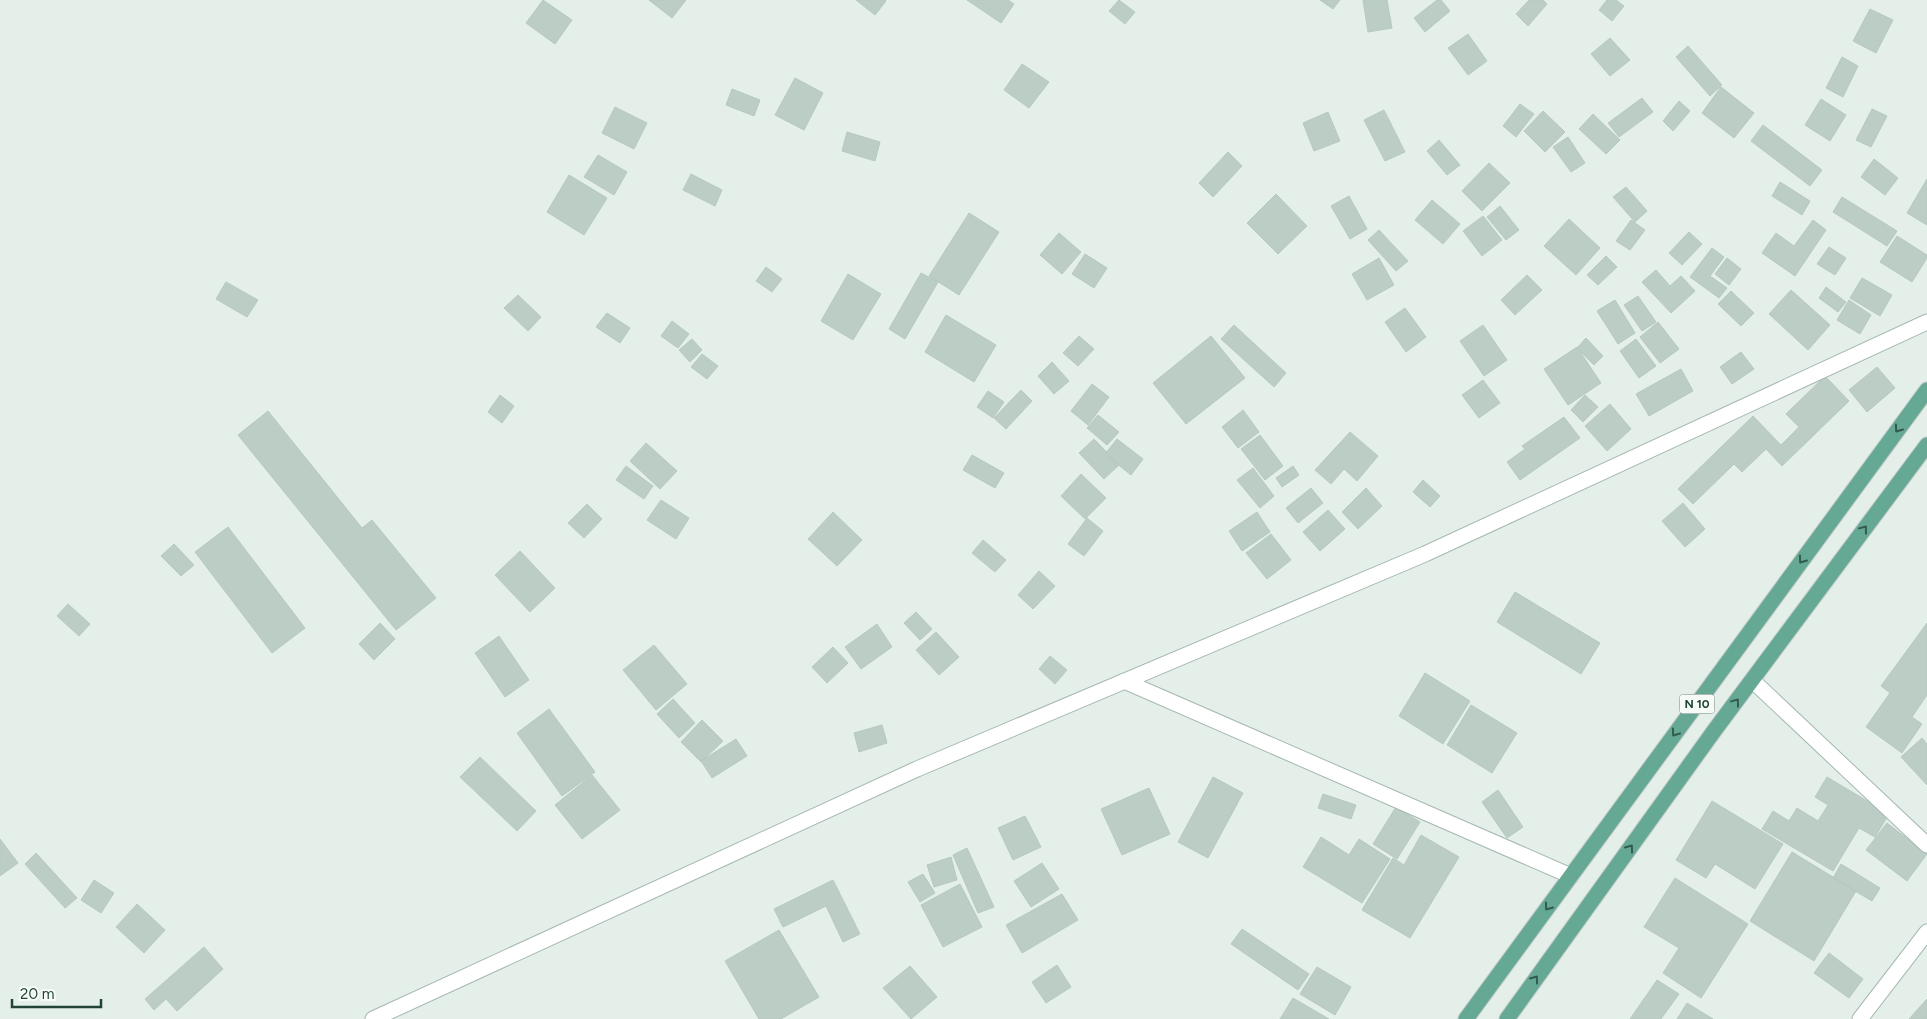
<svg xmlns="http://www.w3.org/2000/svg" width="1927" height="1019" viewBox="0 0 1927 1019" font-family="Figtree,sans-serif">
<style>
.building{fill:#bccdc5;stroke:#b6c9c0}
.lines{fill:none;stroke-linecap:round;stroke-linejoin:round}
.minor-casing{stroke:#a6b8b1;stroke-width:17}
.primary-casing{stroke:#c1cac7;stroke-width:17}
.minor{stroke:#fff;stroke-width:15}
.primary{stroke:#65a894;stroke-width:15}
.oneway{stroke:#335c4f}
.labels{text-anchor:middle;stroke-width:4.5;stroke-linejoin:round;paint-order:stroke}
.shield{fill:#f6fbf8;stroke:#627a72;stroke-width:1}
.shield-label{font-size:12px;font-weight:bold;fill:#224338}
</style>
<rect width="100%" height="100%" fill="#e4efea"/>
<path class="building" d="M 543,0 L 572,20 L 555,44 L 526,23 Z
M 649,0 L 686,0 L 672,18 Z
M 856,0 L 885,0 L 886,1 L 875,15 Z
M 967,0 L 1008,0 L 1014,4 L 1001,23 Z
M 1119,0 L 1135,12 L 1125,24 L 1109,11 Z
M 1320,0 L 1340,0 L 1333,9 Z
M 1363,0 L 1387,0 L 1392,28 L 1368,32 Z
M 1437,0 L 1441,0 L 1450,11 L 1425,32 L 1414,18 Z
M 1529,0 L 1543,0 L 1547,4 L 1528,26 L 1516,14 Z
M 1607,0 L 1616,0 L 1624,6 L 1612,21 L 1599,10 Z
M 1870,9 L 1893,20 L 1876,53 L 1853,41 Z
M 1468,34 L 1487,61 L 1468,75 L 1448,48 Z
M 1610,38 L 1630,60 L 1610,76 L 1591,54 Z
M 1688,46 L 1722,85 L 1710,96 L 1676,57 Z
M 1842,57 L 1858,66 L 1843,97 L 1826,88 Z
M 1022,64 L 1049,82 L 1029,108 L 1004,90 Z
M 795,78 L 823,93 L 804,130 L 775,115 Z
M 1721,87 L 1754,113 L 1734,138 L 1702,113 Z
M 732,89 L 760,100 L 754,116 L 726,105 Z
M 1642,98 L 1653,112 L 1619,137 L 1608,123 Z
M 1821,99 L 1846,115 L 1830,141 L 1805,125 Z
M 1679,101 L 1690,111 L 1673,131 L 1663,121 Z
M 1520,104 L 1534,114 L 1516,137 L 1503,126 Z
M 615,107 L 647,123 L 634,149 L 602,133 Z
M 1872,109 L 1887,116 L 1871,147 L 1856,140 Z
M 1384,110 L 1405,152 L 1385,161 L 1364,120 Z
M 1543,111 L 1565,132 L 1545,152 L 1524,131 Z
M 1328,112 L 1340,141 L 1314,151 L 1303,123 Z
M 1593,114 L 1620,140 L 1606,154 L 1579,129 Z
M 1763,125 L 1822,170 L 1810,186 L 1751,141 Z
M 847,132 L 880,142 L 875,161 L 842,151 Z
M 1568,137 L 1585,163 L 1571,172 L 1553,147 Z
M 1439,140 L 1460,165 L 1447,175 L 1427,151 Z
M 1228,152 L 1242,166 L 1213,197 L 1199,183 Z
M 598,155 L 627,172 L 614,195 L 584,177 Z
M 1874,159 L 1898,178 L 1885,195 L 1861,177 Z
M 1489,163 L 1510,183 L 1482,211 L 1462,191 Z
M 691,174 L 722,190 L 715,206 L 683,190 Z
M 569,175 L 607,198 L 584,235 L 547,212 Z
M 1927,179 L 1927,225 L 1907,213 Z
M 1780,182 L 1810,201 L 1802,215 L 1772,196 Z
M 1626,187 L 1647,211 L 1635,222 L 1613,197 Z
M 1276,194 L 1307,226 L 1278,254 L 1247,223 Z
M 1349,196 L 1367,229 L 1350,239 L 1331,206 Z
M 1842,197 L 1897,231 L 1887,246 L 1833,212 Z
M 1432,200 L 1460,224 L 1443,244 L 1415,220 Z
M 1500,206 L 1519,230 L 1506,240 L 1487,217 Z
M 969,213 L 999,232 L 959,295 L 929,276 Z
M 1483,216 L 1502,240 L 1482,256 L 1463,231 Z
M 1569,219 L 1600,248 L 1576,275 L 1544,246 Z
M 1631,220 L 1645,230 L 1630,250 L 1616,241 Z
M 1813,220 L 1826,230 L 1795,276 L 1762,253 L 1776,233 L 1794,246 Z
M 1379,230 L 1408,261 L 1396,271 L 1368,240 Z
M 1689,232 L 1702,244 L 1682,265 L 1669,253 Z
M 1059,233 L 1081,252 L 1062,274 L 1040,255 Z
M 1897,236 L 1927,255 L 1927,258 L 1912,282 L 1880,262 Z
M 1829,247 L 1846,258 L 1835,275 L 1817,264 Z
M 1712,248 L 1724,257 L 1710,276 L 1727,288 L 1719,298 L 1690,277 Z
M 1085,254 L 1107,268 L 1094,288 L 1072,274 Z
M 1606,256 L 1617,267 L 1598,285 L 1587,275 Z
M 1379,258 L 1394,285 L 1367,300 L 1352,274 Z
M 1727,258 L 1741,269 L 1729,285 L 1715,274 Z
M 766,267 L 782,279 L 772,292 L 756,281 Z
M 1656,270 L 1670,286 L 1681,276 L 1695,291 L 1671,313 L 1642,282 Z
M 921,273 L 938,282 L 905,339 L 889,329 Z
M 848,274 L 881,294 L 853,340 L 821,321 Z
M 1527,275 L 1542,290 L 1515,315 L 1501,300 Z
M 1862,278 L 1892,295 L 1880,316 L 1850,298 Z
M 226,282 L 258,300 L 247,317 L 216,299 Z
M 1826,287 L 1846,302 L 1838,312 L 1819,298 Z
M 1791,290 L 1830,325 L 1808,350 L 1769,314 Z
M 1731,291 L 1754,313 L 1741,326 L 1718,304 Z
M 518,295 L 541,317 L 528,331 L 504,308 Z
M 1638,296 L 1656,322 L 1642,331 L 1624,305 Z
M 1615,300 L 1635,333 L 1618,344 L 1597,311 Z
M 1849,300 L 1871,315 L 1860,334 L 1837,320 Z
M 1405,308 L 1426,337 L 1406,352 L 1385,322 Z
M 607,313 L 630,328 L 620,343 L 596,327 Z
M 946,315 L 996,345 L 974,382 L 925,352 Z
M 672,321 L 689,334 L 678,348 L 661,336 Z
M 1658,322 L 1679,349 L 1660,363 L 1640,337 Z
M 1234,325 L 1286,373 L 1274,387 L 1221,339 Z
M 1483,325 L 1507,360 L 1484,376 L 1460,341 Z
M 1079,336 L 1094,349 L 1078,366 L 1063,353 Z
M 1211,336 L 1245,378 L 1186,424 L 1153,383 Z
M 1586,338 L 1603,356 L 1594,365 L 1577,348 Z
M 692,339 L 702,350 L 690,362 L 679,350 Z
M 1636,339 L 1656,366 L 1639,378 L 1620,351 Z
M 1577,347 L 1601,383 L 1568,405 L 1544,369 Z
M 1741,352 L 1754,369 L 1732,384 L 1720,367 Z
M 702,354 L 718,366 L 707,379 L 691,367 Z
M 1052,362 L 1069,381 L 1054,394 L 1038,376 Z
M 1877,367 L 1895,388 L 1867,412 L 1849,390 Z
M 1681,369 L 1693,391 L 1649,416 L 1636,394 Z
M 1825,376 L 1849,401 L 1782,466 L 1766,449 L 1742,472 L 1734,464 L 1693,504 L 1678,489 L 1753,416 L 1781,445 L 1799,427 L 1786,414 Z
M 1483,380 L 1500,403 L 1479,418 L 1462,395 Z
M 1092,384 L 1109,397 L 1088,425 L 1071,411 Z
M 1021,390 L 1032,401 L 1006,429 L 994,418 Z
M 988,391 L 1004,402 L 993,418 L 977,407 Z
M 500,395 L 514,406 L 502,423 L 488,412 Z
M 1585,395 L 1598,407 L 1583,422 L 1571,410 Z
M 1610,404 L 1631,429 L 1607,451 L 1585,426 Z
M 1243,410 L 1259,432 L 1238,448 L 1222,427 Z
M 268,411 L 362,528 L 372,520 L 436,598 L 396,630 L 238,435 Z
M 1098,415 L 1119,432 L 1107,445 L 1087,428 Z
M 1564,417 L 1580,438 L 1520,480 L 1507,462 L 1525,449 L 1522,446 Z
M 1350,432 L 1378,456 L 1357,481 L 1344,469 L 1331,484 L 1315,470 Z
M 1260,435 L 1283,466 L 1265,480 L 1241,449 Z
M 1094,439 L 1119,465 L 1104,479 L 1079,453 Z
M 1117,439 L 1143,459 L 1131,475 L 1105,454 Z
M 646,443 L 677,471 L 660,489 L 630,461 Z
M 972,455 L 1004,473 L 995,488 L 963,470 Z
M 626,466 L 653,486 L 644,499 L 616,480 Z
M 1293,466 L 1299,475 L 1282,487 L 1276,478 Z
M 1253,468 L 1274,496 L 1260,508 L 1237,480 Z
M 1081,474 L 1106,498 L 1085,519 L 1061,496 Z
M 1423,480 L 1440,496 L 1430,507 L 1413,492 Z
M 1311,488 L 1323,503 L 1298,523 L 1286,508 Z
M 1366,488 L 1382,506 L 1358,529 L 1342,512 Z
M 661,500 L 689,518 L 676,539 L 647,520 Z
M 1683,503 L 1705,529 L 1685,547 L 1662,521 Z
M 587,504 L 602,519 L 584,538 L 568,523 Z
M 1328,510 L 1345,529 L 1320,551 L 1303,532 Z
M 833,512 L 862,540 L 837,566 L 808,539 Z
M 1257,512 L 1270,532 L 1242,551 L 1229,531 Z
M 1087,518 L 1103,531 L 1084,556 L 1068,544 Z
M 228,527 L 305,628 L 272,653 L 195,552 Z
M 1271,534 L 1291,560 L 1267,579 L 1246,553 Z
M 983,540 L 1006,560 L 995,572 L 972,553 Z
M 174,544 L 194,565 L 181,576 L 161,556 Z
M 520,551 L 555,588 L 530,612 L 495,575 Z
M 1039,571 L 1055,586 L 1033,609 L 1018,595 Z
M 1515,592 L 1600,643 L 1581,674 L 1497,622 Z
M 68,604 L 90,624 L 79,636 L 57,616 Z
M 916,612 L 932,629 L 920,640 L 904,623 Z
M 380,623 L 395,639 L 374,660 L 359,644 Z
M 1927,623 L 1927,695 L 1912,717 L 1922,724 L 1902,753 L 1866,727 L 1890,693 L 1881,686 Z
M 877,624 L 892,647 L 861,669 L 845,647 Z
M 936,632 L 959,657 L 939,675 L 916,650 Z
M 499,636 L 529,680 L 505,697 L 475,653 Z
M 654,645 L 687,684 L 656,710 L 623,670 Z
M 833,647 L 848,663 L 827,683 L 812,667 Z
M 1050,656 L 1067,670 L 1055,684 L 1039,669 Z
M 1425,673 L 1470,701 L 1443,744 L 1399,716 Z
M 673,699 L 695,723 L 679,738 L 657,714 Z
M 1471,705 L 1517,733 L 1492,773 L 1447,745 Z
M 549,709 L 595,772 L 562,796 L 517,733 Z
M 702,720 L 723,741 L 701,762 L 681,742 Z
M 882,725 L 887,743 L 859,752 L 854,733 Z
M 1922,738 L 1927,744 L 1927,785 L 1901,757 Z
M 736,739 L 747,756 L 712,778 L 701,761 Z
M 480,757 L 536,811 L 517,831 L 460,777 Z
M 592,775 L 620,810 L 582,839 L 555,805 Z
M 1213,777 L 1243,793 L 1208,858 L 1178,842 Z
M 1827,777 L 1889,814 L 1875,837 L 1859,828 L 1833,871 L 1762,829 L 1773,811 L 1789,821 L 1797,808 L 1818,821 L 1828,805 L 1815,797 Z
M 1149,788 L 1170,834 L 1122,855 L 1101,809 Z
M 1498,790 L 1523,827 L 1507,838 L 1482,802 Z
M 1323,794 L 1356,805 L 1351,819 L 1318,808 Z
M 1712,801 L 1783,844 L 1755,889 L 1715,864 L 1706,878 L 1676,860 Z
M 1396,807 L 1420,822 L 1397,859 L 1373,844 Z
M 1025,816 L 1041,847 L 1013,860 L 998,828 Z
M 1887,823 L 1927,854 L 1907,881 L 1866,850 Z
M 1421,835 L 1459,857 L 1410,938 L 1362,910 L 1393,858 L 1404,865 Z
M 1321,837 L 1349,855 L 1359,839 L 1390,859 L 1362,903 L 1303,867 Z
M 0,839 L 18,863 L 0,876 Z
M 967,848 L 994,907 L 978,913 L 953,855 Z
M 1792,852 L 1856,891 L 1814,961 L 1750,921 Z
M 36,853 L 77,898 L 65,908 L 25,864 Z
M 951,857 L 957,880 L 934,887 L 927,865 Z
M 1042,863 L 1059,889 L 1031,907 L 1014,881 Z
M 1841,864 L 1880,888 L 1872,901 L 1833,878 Z
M 923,874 L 935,893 L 920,902 L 908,882 Z
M 1675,878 L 1748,924 L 1701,998 L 1663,973 L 1679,948 L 1644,927 Z
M 94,880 L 114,893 L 101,913 L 81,900 Z
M 833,880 L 860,934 L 843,942 L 826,906 L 783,927 L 774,909 Z
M 960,884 L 982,927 L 943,947 L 921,905 Z
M 1062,894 L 1078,920 L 1022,953 L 1006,925 Z
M 137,904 L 165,930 L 144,953 L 116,927 Z
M 1242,929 L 1309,974 L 1298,990 L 1231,944 Z
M 779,930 L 819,997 L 781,1019 L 759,1019 L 725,961 Z
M 204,947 L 223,969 L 177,1011 L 166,999 L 154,1010 L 145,999 Z
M 1829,953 L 1863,979 L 1849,998 L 1814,973 Z
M 1057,965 L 1071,987 L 1046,1003 L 1032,982 Z
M 910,966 L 937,997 L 911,1019 L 883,988 Z
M 1317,967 L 1351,987 L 1335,1015 L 1300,994 Z
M 1657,980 L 1679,994 L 1661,1019 L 1630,1019 Z
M 1293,998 L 1329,1019 L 1280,1019 Z
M 1927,999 L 1927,1019 L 1909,1019 Z
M 1687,1003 L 1713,1019 L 1677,1019 Z"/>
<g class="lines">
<defs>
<path id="minor" d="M 1752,680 L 1927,845
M 1124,681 L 1571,876
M 373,1019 L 917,769 L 1425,554 L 1927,322
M 1860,1019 L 1927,932"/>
<path id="primary" d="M 1466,1019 L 1927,390
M 1507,1019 L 1714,731 L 1927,445"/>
</defs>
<use href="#minor" class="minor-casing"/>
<use href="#primary" class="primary-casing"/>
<use href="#minor" class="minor"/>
<use href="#primary" class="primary"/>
</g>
<defs><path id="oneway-chevron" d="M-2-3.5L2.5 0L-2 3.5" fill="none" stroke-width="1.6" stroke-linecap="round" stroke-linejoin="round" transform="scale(1.25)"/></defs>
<g class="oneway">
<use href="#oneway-chevron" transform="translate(1898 429) rotate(126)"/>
<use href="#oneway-chevron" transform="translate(1864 529) rotate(-53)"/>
<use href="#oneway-chevron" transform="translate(1802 560) rotate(126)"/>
<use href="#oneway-chevron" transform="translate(1736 702) rotate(-53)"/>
<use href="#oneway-chevron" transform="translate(1675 733) rotate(126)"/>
<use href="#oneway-chevron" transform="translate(1630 848) rotate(-54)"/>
<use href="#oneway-chevron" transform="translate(1548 907) rotate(126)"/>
<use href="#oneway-chevron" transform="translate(1535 979) rotate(-54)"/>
</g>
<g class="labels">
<rect class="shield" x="1679.5" y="694.5" width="35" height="19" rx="4"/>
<g class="shield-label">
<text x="1697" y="708">N 10</text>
</g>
</g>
<path d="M12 999v8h89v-8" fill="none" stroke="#224338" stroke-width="2.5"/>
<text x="20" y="999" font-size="15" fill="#224338" stroke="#f6fbf8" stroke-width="4" paint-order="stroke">20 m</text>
</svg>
